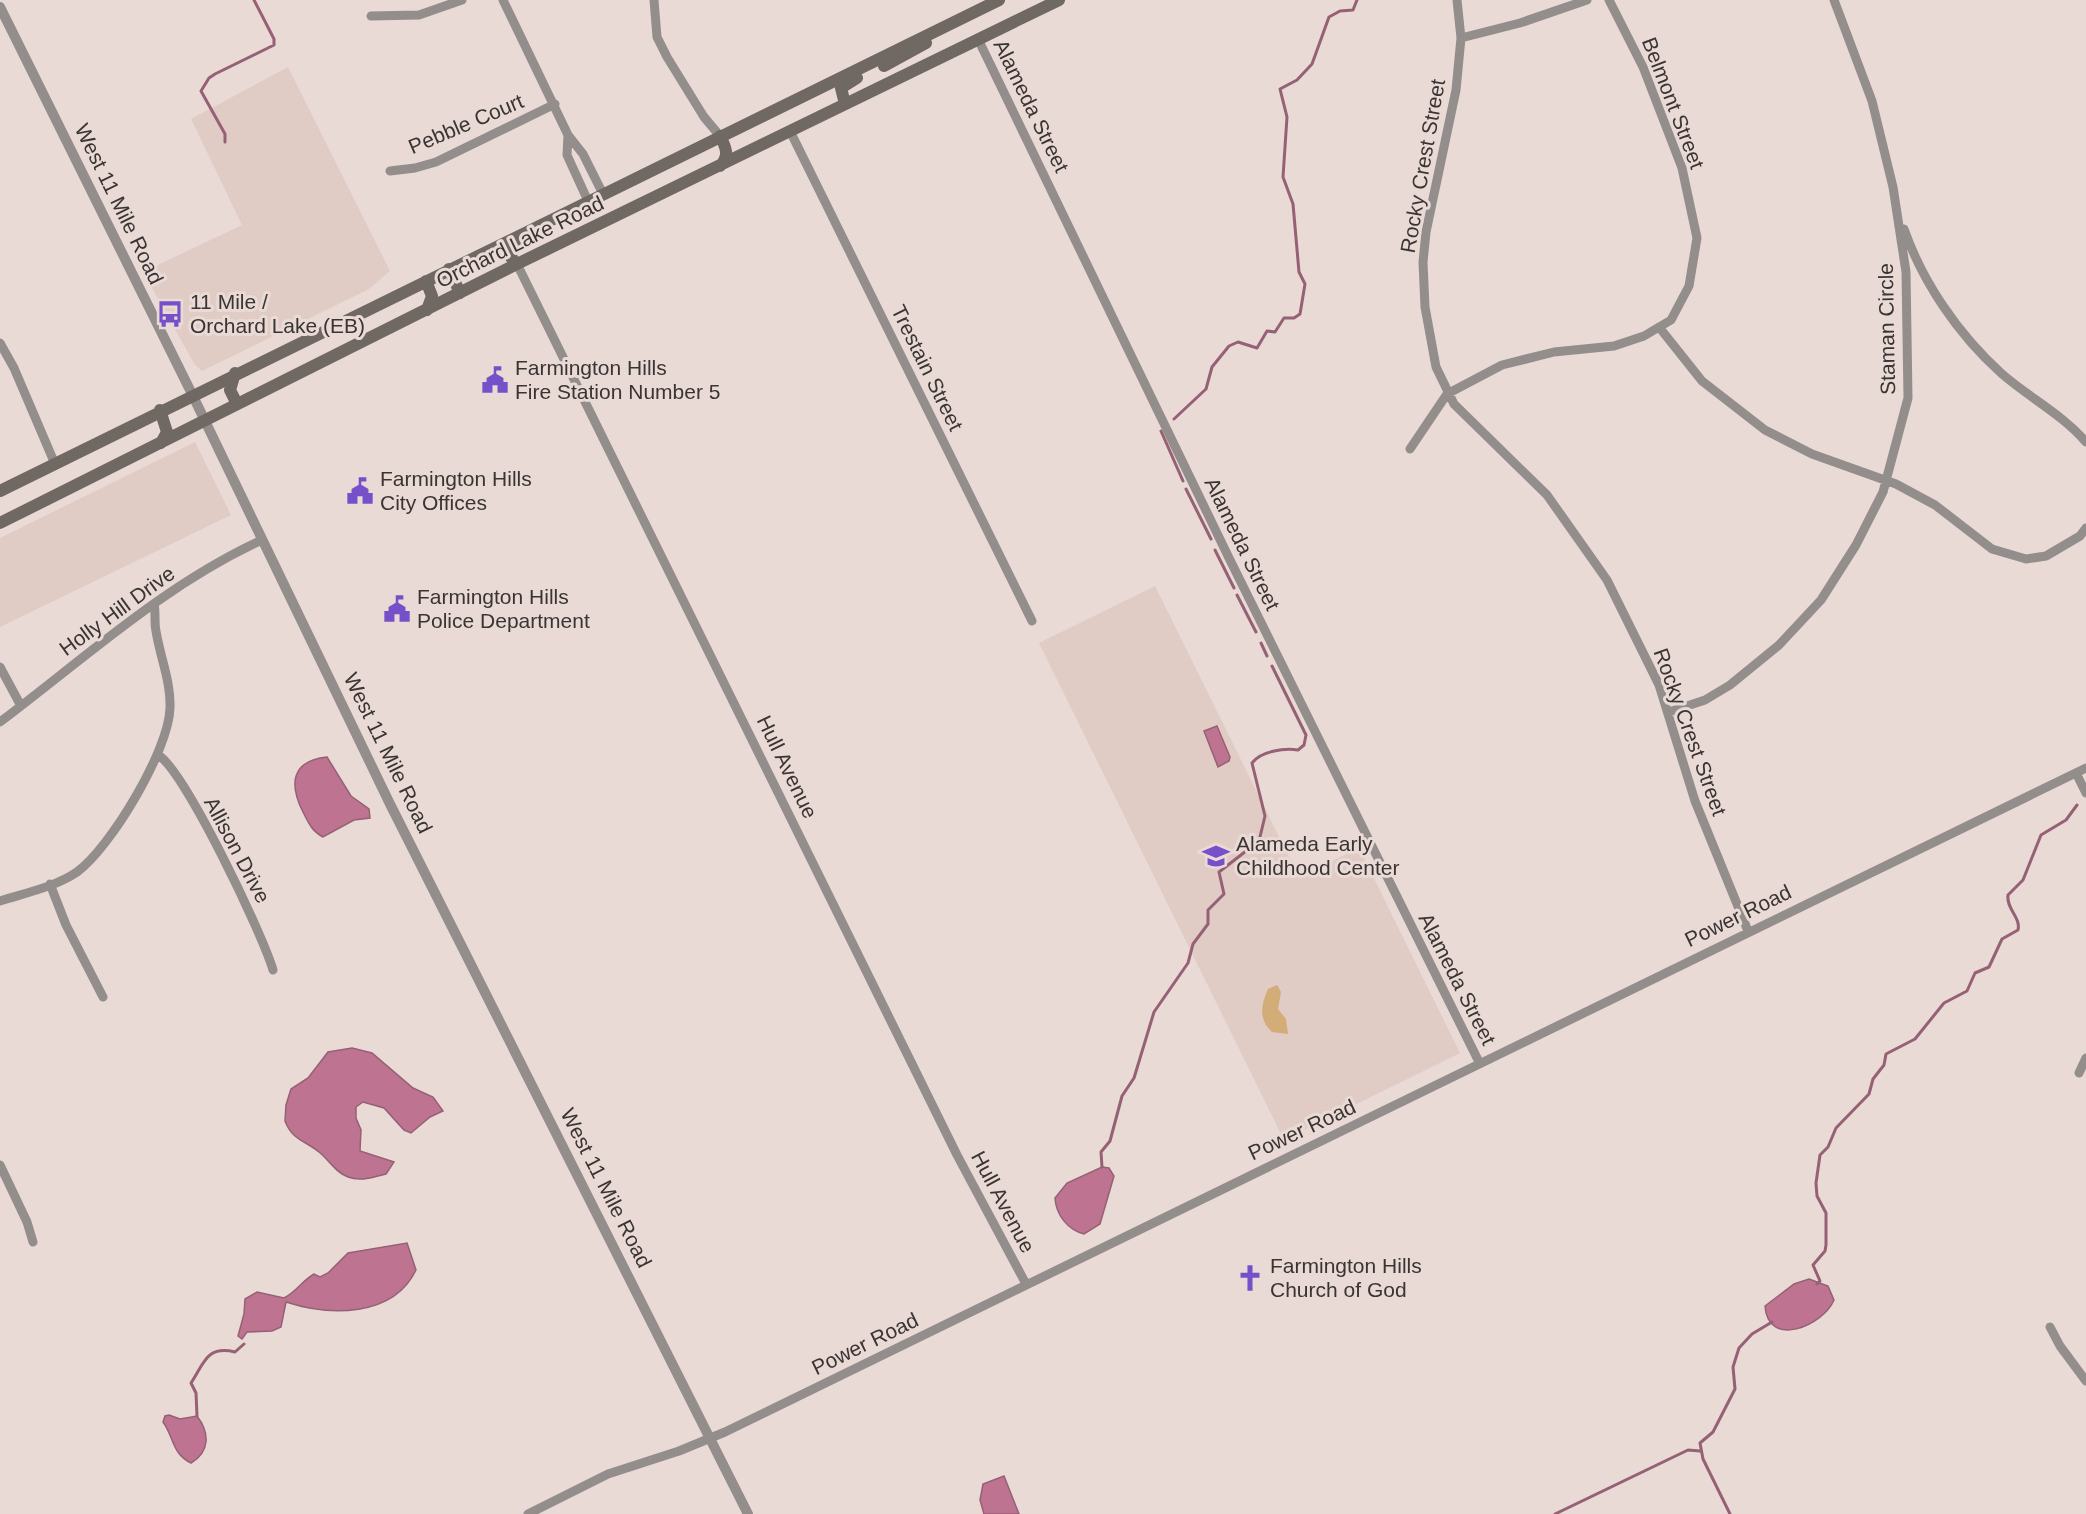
<svg xmlns="http://www.w3.org/2000/svg" width="2086" height="1514" viewBox="0 0 2086 1514" font-family="Arial,sans-serif">
<style>
.built{fill:#e1cbc5}
.green{fill:#d3ad77}
.water{fill:#be7391;stroke:#966075;stroke-width:1.5}
.lines{fill:none;stroke-linecap:round;stroke-linejoin:round}
.stream{stroke:#966075;stroke-width:3}
.minor{stroke:#938e8b;stroke-width:9}
.tertiary{stroke:#938e8b;stroke-width:10}
.secondary{stroke:#706863;stroke-width:12}
.labels{text-anchor:middle;stroke-width:6;stroke-linejoin:round;paint-order:stroke}
.street-label{font-size:21px;fill:#3a3433;stroke:#e9dad6}
.poi-label{font-size:21px;fill:#3a3433;stroke:#e9dad6;text-anchor:start}
</style>
<rect width="100%" height="100%" fill="#e9dad6"/>
<path class="built" d="M 288,67 L 390,271 L 369,289 L 202,371 L 195,365 L 143,272 L 242,225 L 191,119 Z
M 195,442 L 231,515 L 0,627 L 0,538 Z
M 1155,586 L 1299,877 L 1359,848 L 1460,1053 L 1284,1140 L 1039,643 Z"/>
<path class="green" d="M 1277,985 L 1281,992 L 1278,1009 L 1286,1019 L 1288,1034 L 1272,1032 C 1258,1019 1261,1005 1268,989 Z"/>
<path class="water" d="M 1217,726 L 1230,757 L 1229,761 L 1218,767 L 1204,731 Z
M 327,757 L 351,796 L 369,809 L 370,818 L 354,820 L 323,837 C 312,831 309,824 303,812 C 289,784 291,761 327,757 Z
M 352,1048 L 372,1053 L 413,1088 L 433,1097 L 443,1111 L 430,1117 L 411,1133 L 404,1130 L 384,1108 L 363,1102 L 356,1107 L 356,1118 L 361,1130 L 360,1151 L 394,1162 L 386,1174 C 373,1177 361,1182 348,1177 C 336,1173 329,1160 319,1152 C 306,1141 292,1140 285,1121 L 286,1105 L 291,1089 L 308,1078 L 328,1052 Z
M 1102,1167 L 1109,1168 L 1114,1176 L 1100,1224 L 1084,1234 C 1068,1230 1056,1215 1055,1198 L 1067,1183 Z
M 407,1243 L 416,1270 C 393,1318 329,1316 286,1302 L 281,1327 L 272,1331 L 247,1332 L 242,1339 L 238,1336 L 244,1314 L 245,1299 L 257,1292 L 284,1298 C 296,1292 302,1281 314,1274 L 320,1277 L 328,1273 L 348,1253 Z
M 1809,1279 L 1828,1286 L 1834,1300 C 1823,1326 1768,1349 1765,1306 L 1794,1284 Z
M 169,1415 L 180,1419 L 197,1416 C 210,1433 210,1452 191,1463 C 172,1454 174,1437 163,1422 L 165,1416 Z
M 1004,1476 L 1019,1514 L 984,1514 L 980,1500 L 983,1484 Z"/>
<g class="lines">
<path class="stream" d="M 225,142 L 225,134 L 201,91 L 209,78 L 215,74 L 274,45 L 274,39 L 254,0
M 1174,419 L 1206,389 L 1212,367 L 1229,346 L 1238,342 L 1257,348 L 1267,331 L 1275,332 L 1284,318 L 1294,318 L 1300,314 L 1305,284 L 1299,272 L 1293,204 L 1283,177 L 1287,117 L 1280,89 L 1297,80 L 1312,64 L 1329,17 L 1340,11 L 1353,10 L 1357,0
M 1161,431 L 1183,481
M 1186,489 L 1211,539
M 1215,550 L 1234,588
M 1237,595 L 1256,632
M 1261,643 L 1267,656
M 1102,1167 L 1101,1152 L 1110,1141 L 1122,1096 L 1134,1078 L 1154,1012 L 1188,963 L 1193,944 L 1208,924 L 1208,910 L 1224,894 L 1219,872 L 1259,841 L 1265,816 L 1252,763 C 1261,751 1284,748 1298,750 L 1304,745 L 1306,735 L 1272,666
M 1817,1284 L 1820,1281 L 1813,1265 L 1825,1251 L 1826,1245 L 1826,1213 L 1817,1196 L 1816,1183 L 1820,1155 L 1828,1147 L 1836,1128 L 1869,1094 L 1873,1079 L 1884,1065 L 1886,1054 L 1915,1039 L 1944,1003 L 1967,991 L 1975,973 L 1989,967 L 2002,939 L 2018,930 C 2021,917 2006,909 2008,895 L 2023,880 L 2041,835 L 2066,820 L 2077,805
M 197,1416 L 196,1393 L 191,1383 C 204,1364 206,1345 235,1352 L 244,1344
M 1555,1514 L 1688,1450 L 1700,1451
M 1730,1514 L 1703,1459 L 1700,1443 L 1713,1432 L 1735,1389 L 1733,1367 L 1739,1348 L 1752,1334 L 1772,1322"/>
<path class="minor" d="M 503,0 L 568,135 L 583,154 L 603,194
M 654,0 L 657,37 L 667,57 L 704,117 L 720,136
M 1457,0 L 1461,38 L 1456,90 L 1426,232 L 1423,262 L 1425,307 L 1436,367 L 1454,404 L 1547,495 L 1607,580 L 1659,685 L 1695,801 L 1748,931
M 371,16 L 419,15 L 462,0
M 1461,38 L 1520,23 L 1587,0
M 978,39 L 1229,558 L 1479,1062
M 790,131 L 1032,621
M 568,135 L 567,155 L 588,201
M 390,171 L 415,168 L 436,162 L 555,104
M 1904,229 C 1923,283 1958,334 2001,373 C 2028,397 2062,414 2086,442
M 517,264 L 957,1155 L 1026,1284
M 1659,327 L 1702,381 L 1765,430 L 1812,454 L 1896,484 L 1935,505 L 1992,549 L 2026,559 L 2046,556 L 2080,536 L 2086,528
M 0,343 L 14,368 L 55,464
M 1410,449 L 1447,394 L 1502,365 L 1554,352 L 1614,346 L 1644,336 L 1671,320 L 1689,286 L 1697,238 L 1682,168 L 1643,67 L 1609,0
M 0,667 L 21,706
M 1669,712 L 1705,700 L 1730,685 L 1779,645 L 1821,600 L 1856,545 L 1883,492 L 1908,398 L 1906,272 L 1893,187 L 1872,101 L 1834,0
M 0,722 C 85,658 164,585 262,540
M 158,755 C 184,769 263,935 273,970
M 2076,773 L 2086,793
M 50,884 L 66,925 L 103,997
M 0,901 C 25,893 55,887 77,872 C 111,847 169,750 170,708 C 171,681 160,657 156,631 C 154,622 156,613 154,604
M 2079,1073 L 2086,1058
M 0,1165 L 27,1222 L 33,1242
M 2050,1327 L 2060,1346 L 2086,1381
M 528,1514 L 608,1474 L 679,1451 L 725,1432 L 2086,768"/>
<path class="tertiary" d="M 0,7 L 192,394 L 390,804 L 748,1514"/>
<path class="secondary" d="M 884,66 L 926,43
M 845,104 L 841,88 L 857,78
M 720,136 C 726,147 730,156 720,166
M 517,264 L 508,254 L 524,242
M 449,269 L 460,293
M 426,281 L 432,296 L 427,310
M 235,373 L 230,390 L 237,404
M 160,410 L 167,432 L 161,443
M 0,491 L 999,0
M 0,523 L 517,264 L 1059,0"/>
</g>
<defs>
<symbol id="bus-bare" viewBox="-9 -9 18 18"><path d="M-5-6H5V4H4V6H2V4H-2V6H-4V4H-5ZM-3.5-4V0h7V-4ZM-3.5 1.2v1.5H-2V1.2ZM2 1.2v1.5H3.5V1.2Z" fill="#7650c9" stroke="#e9dad6" stroke-width="2.5" paint-order="stroke"/></symbol>
<symbol id="civic-bare" viewBox="-9 -9 18 18"><path d="M-.6-6.5H3V-4.5H.6V-3L4-1V1h2V6H-6V1h2V-1L-.6-3ZM-1.2 2.5V6h2.4V2.5Z" fill="#7650c9" stroke="#e9dad6" stroke-width="2.5" paint-order="stroke"/></symbol>
<symbol id="school-bare" viewBox="-9 -9 18 18"><path d="M0-5L7-2L0 1L-7-2ZM-4 1L0 2.5L4 1V4Q0 6-4 4Z" fill="#7650c9" stroke="#e9dad6" stroke-width="2.5" paint-order="stroke"/></symbol>
<symbol id="church-bare" viewBox="-9 -9 18 18"><path d="M-1.2-6h2.4v3.5h3.3v2.4h-3.3V6h-2.4V-.1h-3.3v-2.4h3.3Z" fill="#7650c9" stroke="#e9dad6" stroke-width="2.5" paint-order="stroke"/></symbol>
</defs>
<g fill-rule="evenodd">
<use href="#bus-bare" x="151" y="295" width="38" height="38"/>
<use href="#civic-bare" x="476" y="361" width="38" height="38"/>
<use href="#civic-bare" x="341" y="472" width="38" height="38"/>
<use href="#civic-bare" x="378" y="590" width="38" height="38"/>
<use href="#school-bare" x="1197" y="837" width="38" height="38"/>
<use href="#church-bare" x="1231" y="1259" width="38" height="38"/>
</g>
<g class="labels">
<g class="street-label">
<text transform="translate(1673 103) rotate(69)" y="7">Belmont Street</text>
<text transform="translate(1031 106) rotate(64)" y="7">Alameda Street</text>
<text transform="translate(466 124) rotate(-23)" y="7">Pebble Court</text>
<text transform="translate(1423 166) rotate(-80)" y="7">Rocky Crest Street</text>
<text transform="translate(119 204) rotate(64)" y="7">West 11 Mile Road</text>
<text transform="translate(520 242) rotate(-26)" y="7">Orchard Lake Road</text>
<text transform="translate(1887 329) rotate(-91)" y="7">Staman Circle</text>
<text transform="translate(927 368) rotate(64)" y="7">Trestain Street</text>
<text transform="translate(1242 544) rotate(64)" y="7">Alameda Street</text>
<text transform="translate(117 611) rotate(-36)" y="7">Holly Hill Drive</text>
<text transform="translate(1690 732) rotate(70)" y="7">Rocky Crest Street</text>
<text transform="translate(388 753) rotate(64)" y="7">West 11 Mile Road</text>
<text transform="translate(787 767) rotate(64)" y="7">Hull Avenue</text>
<text transform="translate(237 850) rotate(62)" y="7">Allison Drive</text>
<text transform="translate(1738 916) rotate(-26)" y="7">Power Road</text>
<text transform="translate(1457 979) rotate(63)" y="7">Alameda Street</text>
<text transform="translate(1302 1130) rotate(-25)" y="7">Power Road</text>
<text transform="translate(606 1188) rotate(63)" y="7">West 11 Mile Road</text>
<text transform="translate(1003 1202) rotate(62)" y="7">Hull Avenue</text>
<text transform="translate(865 1344) rotate(-26)" y="7">Power Road</text>
</g>
<g class="poi-label">
<text x="190" y="309">11 Mile /<tspan x="190" dy="24">Orchard Lake (EB)</tspan></text>
<text x="515" y="375">Farmington Hills<tspan x="515" dy="24">Fire Station Number 5</tspan></text>
<text x="380" y="486">Farmington Hills<tspan x="380" dy="24">City Offices</tspan></text>
<text x="417" y="604">Farmington Hills<tspan x="417" dy="24">Police Department</tspan></text>
<text x="1236" y="851">Alameda Early<tspan x="1236" dy="24">Childhood Center</tspan></text>
<text x="1270" y="1273">Farmington Hills<tspan x="1270" dy="24">Church of God</tspan></text>
</g>
</g>
</svg>
